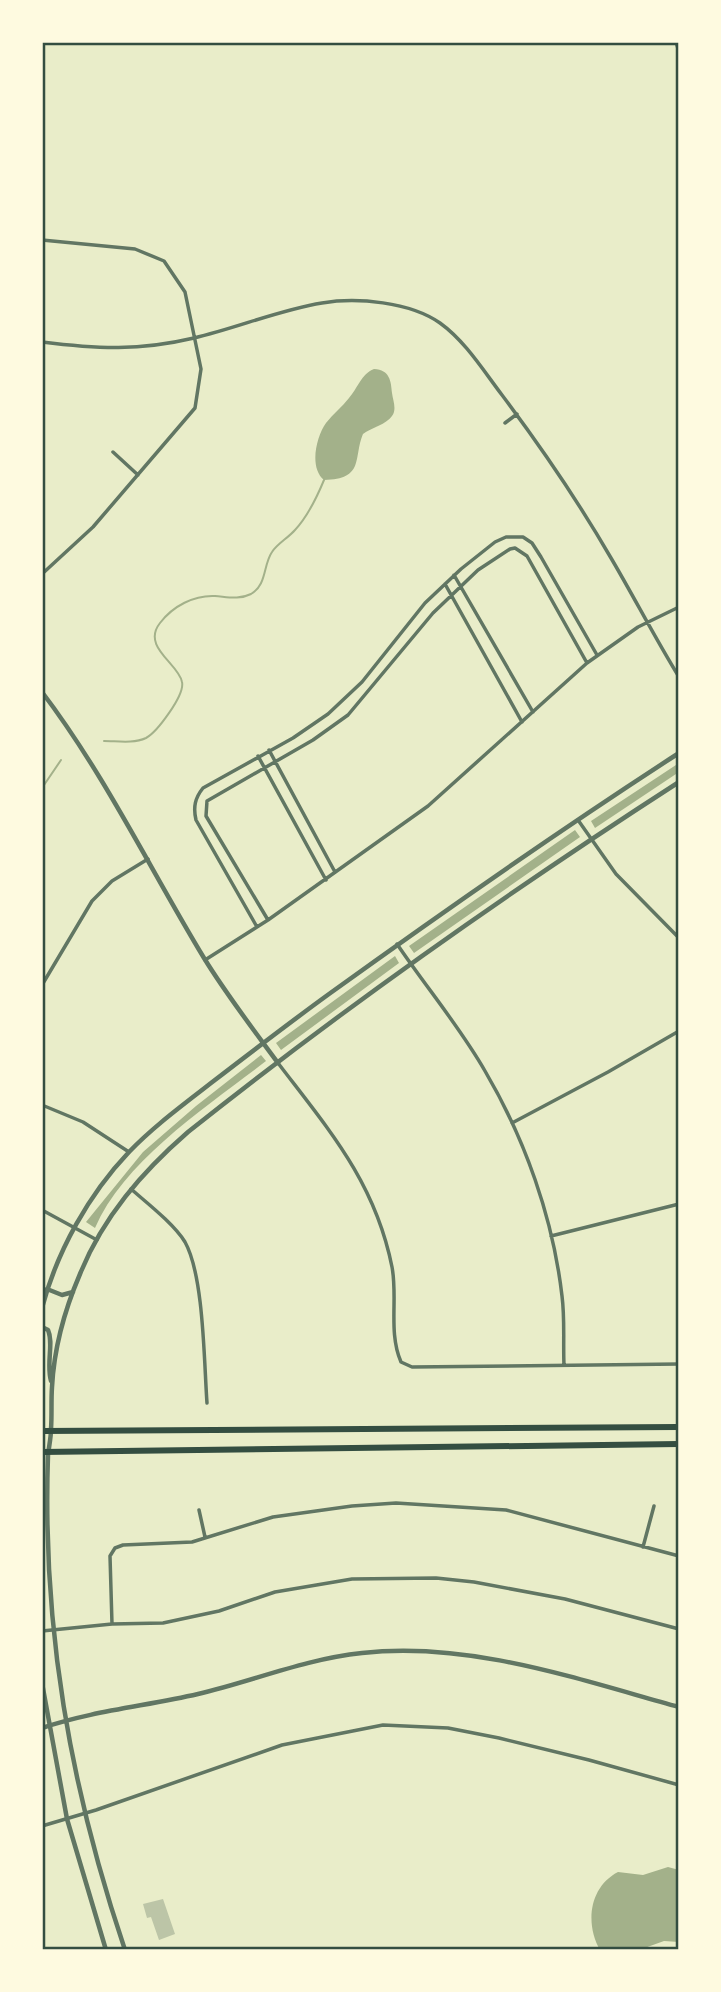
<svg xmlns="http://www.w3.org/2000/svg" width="721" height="1992" viewBox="0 0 721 1992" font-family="'Public Sans',sans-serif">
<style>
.water{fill:#a3b18a}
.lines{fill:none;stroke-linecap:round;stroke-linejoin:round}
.stream{stroke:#a3b18a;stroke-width:2}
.building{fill:#bcc5a7}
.minor{stroke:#617663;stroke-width:3.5}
.tertiary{stroke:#617663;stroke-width:4.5}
.primary{stroke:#344e41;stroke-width:6}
.neatline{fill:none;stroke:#344e41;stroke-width:2.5}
</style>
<rect width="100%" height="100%" fill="#e9edc9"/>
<path class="water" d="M 374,369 C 390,370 391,381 392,393 C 393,401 397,409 392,416 C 387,424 371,428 363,434 C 353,458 365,479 324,480 C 309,468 316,437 326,423 C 333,414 342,407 349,398 C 358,388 361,374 374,369 Z
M 679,763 L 679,772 L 595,828 L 591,821 Z
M 575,830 L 580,837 L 414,953 L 409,946 Z
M 395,956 L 399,963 L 281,1050 L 276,1043 Z
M 261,1055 L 266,1061 C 209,1105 124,1160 95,1228 L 86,1222 L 143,1152 L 196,1106 Z
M 668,1867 L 679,1870 L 679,1942 L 664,1941 L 639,1950 L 600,1950 C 585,1924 589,1887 618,1872 L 643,1875 Z"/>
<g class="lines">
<path class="stream" d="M 104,741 C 117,741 133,744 146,738 C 157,732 185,695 182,682 C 179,664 141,647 160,623 C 173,606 194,595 215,596 C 228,597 239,600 251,594 C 267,585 263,565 272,552 C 277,544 288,538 295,530 C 308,516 317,497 324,480
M 42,788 L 61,760"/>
</g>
<path class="building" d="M 163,1899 L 175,1934 L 159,1940 L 151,1917 L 147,1918 L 143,1904 Z"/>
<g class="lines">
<path class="minor" d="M 676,42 L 679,52
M 42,240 L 135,249 L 164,261 L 185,292 L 201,369 L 195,408 L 93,527 L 42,574
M 42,342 C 98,349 139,351 194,338 C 237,328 279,310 322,303 C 357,297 410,302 440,323 C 465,341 483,370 502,395 C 541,447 578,501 611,558 C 634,597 655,638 679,677
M 505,423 L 517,414
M 113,452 L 138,475
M 454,575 L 533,712
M 445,584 L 522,722
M 269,750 L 335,872
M 258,756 L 326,880
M 578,820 L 616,874 L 679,938
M 268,920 L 206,816 L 207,801 L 313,740 L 348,715 L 433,613 L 478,570 L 510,549 L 515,548 L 527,556 L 587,663
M 257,927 L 196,820 C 193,807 195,798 203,788 L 293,738 L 328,714 L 362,682 L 425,603 L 461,569 L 495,542 L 506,537 L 523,537 L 532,543 L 541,557 L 597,655
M 397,944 C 426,987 460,1027 485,1071 C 525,1139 553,1218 562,1296 C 565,1319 563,1343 564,1365
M 205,960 L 268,920 L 428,806 L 587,663 L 638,627 L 679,607
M 42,985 L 92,901 L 112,881 L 148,859
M 278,1063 C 329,1130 375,1182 392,1267 C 398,1298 388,1332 401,1362 L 412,1367 L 679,1364
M 42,1105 L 83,1122 L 129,1152
M 512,1123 L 608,1072 L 679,1031
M 131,1189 C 147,1203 174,1224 185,1242 C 204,1276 204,1363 207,1403
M 42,1210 L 97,1240
M 551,1236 L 679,1204
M 199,1510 L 205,1537
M 643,1547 L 654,1506
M 112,1624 L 110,1556 L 115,1548 L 123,1545 L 192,1542 L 273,1517 L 352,1506 L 396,1503 L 506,1510 L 679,1556
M 42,1631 L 112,1624 L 163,1623 L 219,1611 L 275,1592 L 352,1579 L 436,1578 L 474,1582 L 565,1599 L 679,1629
M 42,1826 L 96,1810 L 282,1745 L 383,1725 L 448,1728 L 499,1738 L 589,1760 L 679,1785"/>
<path class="tertiary" d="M 42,692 C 105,775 150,869 204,958 C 226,994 253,1029 278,1063
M 47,1289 L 62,1295 L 73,1292
M 42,1308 C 57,1251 89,1194 129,1152 C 154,1126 183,1105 211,1083 C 250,1053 289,1023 329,994 C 444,911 560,830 679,753
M 42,1327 L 48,1330 C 54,1343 46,1363 51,1381
M 42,1683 L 67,1819 L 106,1950
M 42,1728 C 92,1711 146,1706 198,1694 C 253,1681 305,1659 362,1653 C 469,1641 577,1679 679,1707
M 125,1950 C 70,1787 42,1627 48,1455 C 49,1446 51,1438 51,1429 C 52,1415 51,1401 52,1387 C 54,1348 65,1309 80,1274 C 103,1217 142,1172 188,1132 C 345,1007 510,891 679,782"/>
<path class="primary" d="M 42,1431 L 679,1427
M 42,1452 L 679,1444"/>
</g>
<rect width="721" height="1992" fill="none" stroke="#fefae0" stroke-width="88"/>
<rect x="44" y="44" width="633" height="1904" class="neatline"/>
</svg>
